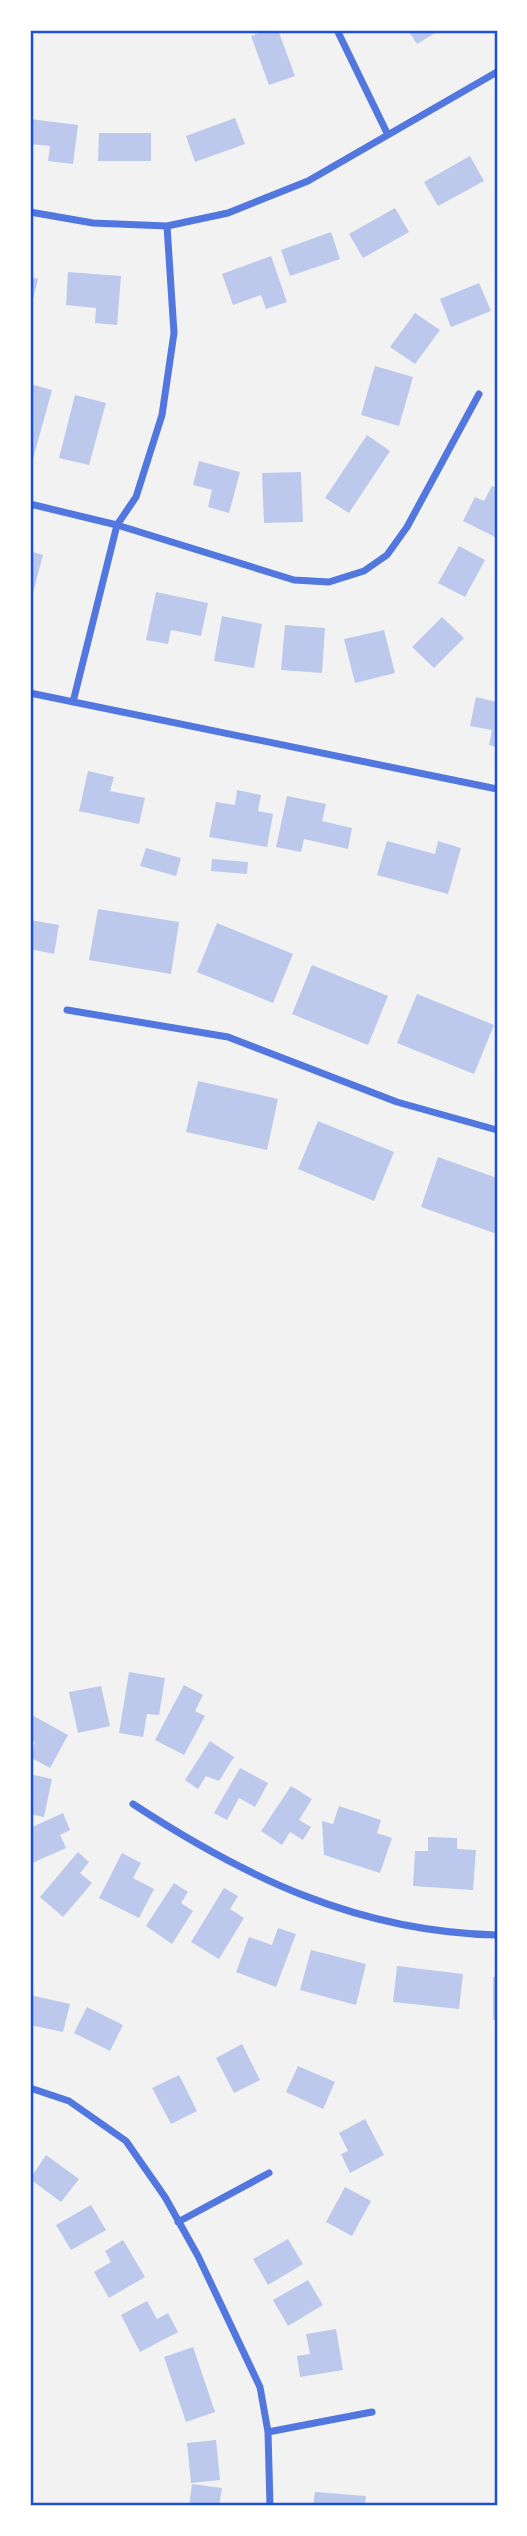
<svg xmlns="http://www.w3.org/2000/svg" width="527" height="2536" viewBox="0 0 527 2536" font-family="Quicksand,sans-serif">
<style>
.building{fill:#bdc9ec}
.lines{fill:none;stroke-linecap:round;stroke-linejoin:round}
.minor{stroke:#5277de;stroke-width:7}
.neatline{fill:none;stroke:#1d4ed8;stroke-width:2.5}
</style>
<rect width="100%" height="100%" fill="#f2f2f2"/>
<path class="building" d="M 267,30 L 278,30 L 295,76 L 269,85 L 251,36 Z
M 408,30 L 440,30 L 417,44 Z
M 235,118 L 245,144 L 195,162 L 186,136 Z
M 30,119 L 78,125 L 73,164 L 48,161 L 50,146 L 30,144 Z
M 99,133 L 151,133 L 151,161 L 98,161 Z
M 470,156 L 484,181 L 438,206 L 424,182 Z
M 395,208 L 409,232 L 363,258 L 349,234 Z
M 331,232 L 340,259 L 290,276 L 281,250 Z
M 271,256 L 287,302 L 266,309 L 261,295 L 233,305 L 222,274 Z
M 68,272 L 121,276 L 117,325 L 95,323 L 96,308 L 66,305 Z
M 30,277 L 38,279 L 31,307 L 30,306 Z
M 479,283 L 491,311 L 451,327 L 440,299 Z
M 415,313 L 440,330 L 415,364 L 390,347 Z
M 375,366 L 413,377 L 399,426 L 361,415 Z
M 30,384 L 52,390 L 33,459 L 30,458 Z
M 75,395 L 106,403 L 89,465 L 59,458 Z
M 367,435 L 390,451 L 349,513 L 325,498 Z
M 199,461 L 240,472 L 229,513 L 208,507 L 212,490 L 193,485 Z
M 301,472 L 303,522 L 264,523 L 262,473 Z
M 492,486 L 497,488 L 497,538 L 463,521 L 475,497 L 484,501 Z
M 459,546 L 485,560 L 465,597 L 438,583 Z
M 30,551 L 43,555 L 31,600 L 30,600 Z
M 156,592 L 208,603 L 201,636 L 171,630 L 168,644 L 146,640 Z
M 222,616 L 262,624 L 254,668 L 214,661 Z
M 442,617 L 464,638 L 434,668 L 412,647 Z
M 285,625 L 325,628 L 322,673 L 281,670 Z
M 384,630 L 395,673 L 355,683 L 344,639 Z
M 476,697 L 497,702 L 497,747 L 489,745 L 492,730 L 470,726 Z
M 88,771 L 114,777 L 110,791 L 145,798 L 139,824 L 79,811 Z
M 237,790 L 261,795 L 258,811 L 273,814 L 267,847 L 209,837 L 216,802 L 235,805 Z
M 287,796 L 326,804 L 322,821 L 352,828 L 348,849 L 304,839 L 301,852 L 276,847 Z
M 387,841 L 435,854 L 438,841 L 461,848 L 448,894 L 377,875 Z
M 146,848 L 181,858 L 176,876 L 140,866 Z
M 212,859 L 248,862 L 247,874 L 211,871 Z
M 98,909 L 179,922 L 171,974 L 89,960 Z
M 30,920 L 59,925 L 54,954 L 30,949 Z
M 217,923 L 293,954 L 273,1003 L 197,972 Z
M 312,965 L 388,996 L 368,1045 L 292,1014 Z
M 417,994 L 494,1025 L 474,1074 L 397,1043 Z
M 198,1081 L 278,1099 L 267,1150 L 186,1132 Z
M 318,1121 L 394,1152 L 374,1201 L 298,1169 Z
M 438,1157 L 497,1178 L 497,1234 L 421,1207 Z
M 129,1672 L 165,1678 L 159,1715 L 147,1714 L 143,1737 L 119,1733 Z
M 184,1685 L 203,1695 L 195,1711 L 205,1716 L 184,1755 L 155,1740 Z
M 101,1686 L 110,1726 L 78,1733 L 69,1692 Z
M 30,1714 L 68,1735 L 50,1768 L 30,1757 L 35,1742 L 30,1739 Z
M 210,1741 L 234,1757 L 219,1781 L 206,1776 L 198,1789 L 185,1780 Z
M 240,1768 L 268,1783 L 255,1807 L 239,1798 L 227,1820 L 214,1813 Z
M 30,1774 L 52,1779 L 44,1817 L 30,1814 Z
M 291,1786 L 312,1799 L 299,1820 L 311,1827 L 303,1840 L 290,1832 L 282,1845 L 261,1831 Z
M 339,1806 L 381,1820 L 377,1833 L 392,1838 L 380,1873 L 324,1855 L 322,1821 L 333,1824 Z
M 63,1813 L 70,1830 L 60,1835 L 66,1848 L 30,1864 L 30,1828 Z
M 428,1837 L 457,1838 L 457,1849 L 476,1850 L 473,1890 L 413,1886 L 415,1851 L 428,1851 Z
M 78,1852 L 89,1862 L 80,1873 L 92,1883 L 63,1917 L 40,1897 Z
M 122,1853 L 141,1863 L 133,1878 L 154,1889 L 139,1918 L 99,1898 Z
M 174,1883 L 188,1892 L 181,1903 L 193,1911 L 172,1944 L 146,1926 Z
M 224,1888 L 238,1896 L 230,1909 L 244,1918 L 219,1959 L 191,1942 Z
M 278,1928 L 296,1934 L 276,1987 L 236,1972 L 249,1937 L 272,1945 Z
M 311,1950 L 366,1964 L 356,2005 L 300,1990 Z
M 397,1966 L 463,1974 L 459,2009 L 393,2002 Z
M 493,1977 L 497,1977 L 497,2020 L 493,2020 Z
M 30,1995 L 70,2004 L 63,2032 L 30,2025 Z
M 87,2007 L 123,2025 L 110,2051 L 74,2033 Z
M 242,2044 L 260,2080 L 234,2093 L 216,2058 Z
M 298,2066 L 335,2082 L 323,2109 L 286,2092 Z
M 179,2075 L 197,2111 L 171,2124 L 152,2088 Z
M 365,2119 L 384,2155 L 350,2173 L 341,2154 L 348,2151 L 339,2133 Z
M 46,2155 L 79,2179 L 61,2202 L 30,2179 Z
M 345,2187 L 371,2201 L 352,2236 L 326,2222 Z
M 91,2205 L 106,2230 L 71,2250 L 56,2225 Z
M 288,2239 L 303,2264 L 268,2285 L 253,2259 Z
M 123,2240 L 145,2277 L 109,2298 L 94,2272 L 111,2262 L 105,2251 Z
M 308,2280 L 323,2305 L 288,2326 L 273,2300 Z
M 147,2301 L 157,2319 L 168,2313 L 178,2332 L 140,2352 L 121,2315 Z
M 336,2329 L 343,2370 L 300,2377 L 297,2356 L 310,2354 L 306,2334 Z
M 193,2347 L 215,2412 L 186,2422 L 164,2357 Z
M 216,2440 L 220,2480 L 191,2483 L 187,2443 Z
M 192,2484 L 222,2488 L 219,2506 L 189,2506 Z
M 315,2492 L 366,2496 L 365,2506 L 313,2506 Z"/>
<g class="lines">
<path class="minor" d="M 337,30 L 387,133
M 30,212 L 93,223 L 167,226 L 228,213 L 308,181 L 497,72
M 30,504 L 117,525 L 294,580 L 329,582 L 364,571 L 387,555 L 407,527 L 479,394
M 30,693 L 497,789
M 73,702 L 117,525 L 136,497 L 162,415 L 174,333 L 167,226
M 67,1010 L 228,1037 L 397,1102 L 497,1130
M 133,1804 C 246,1878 359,1932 497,1935
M 30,2088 L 69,2101 L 126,2141 L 165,2197 L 198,2256 L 260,2387 L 268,2432 L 270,2506
M 178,2222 L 269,2173
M 268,2432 L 372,2412"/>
</g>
<rect width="527" height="2536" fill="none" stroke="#ffffff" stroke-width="63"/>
<rect x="32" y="32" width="464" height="2472" class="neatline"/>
</svg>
